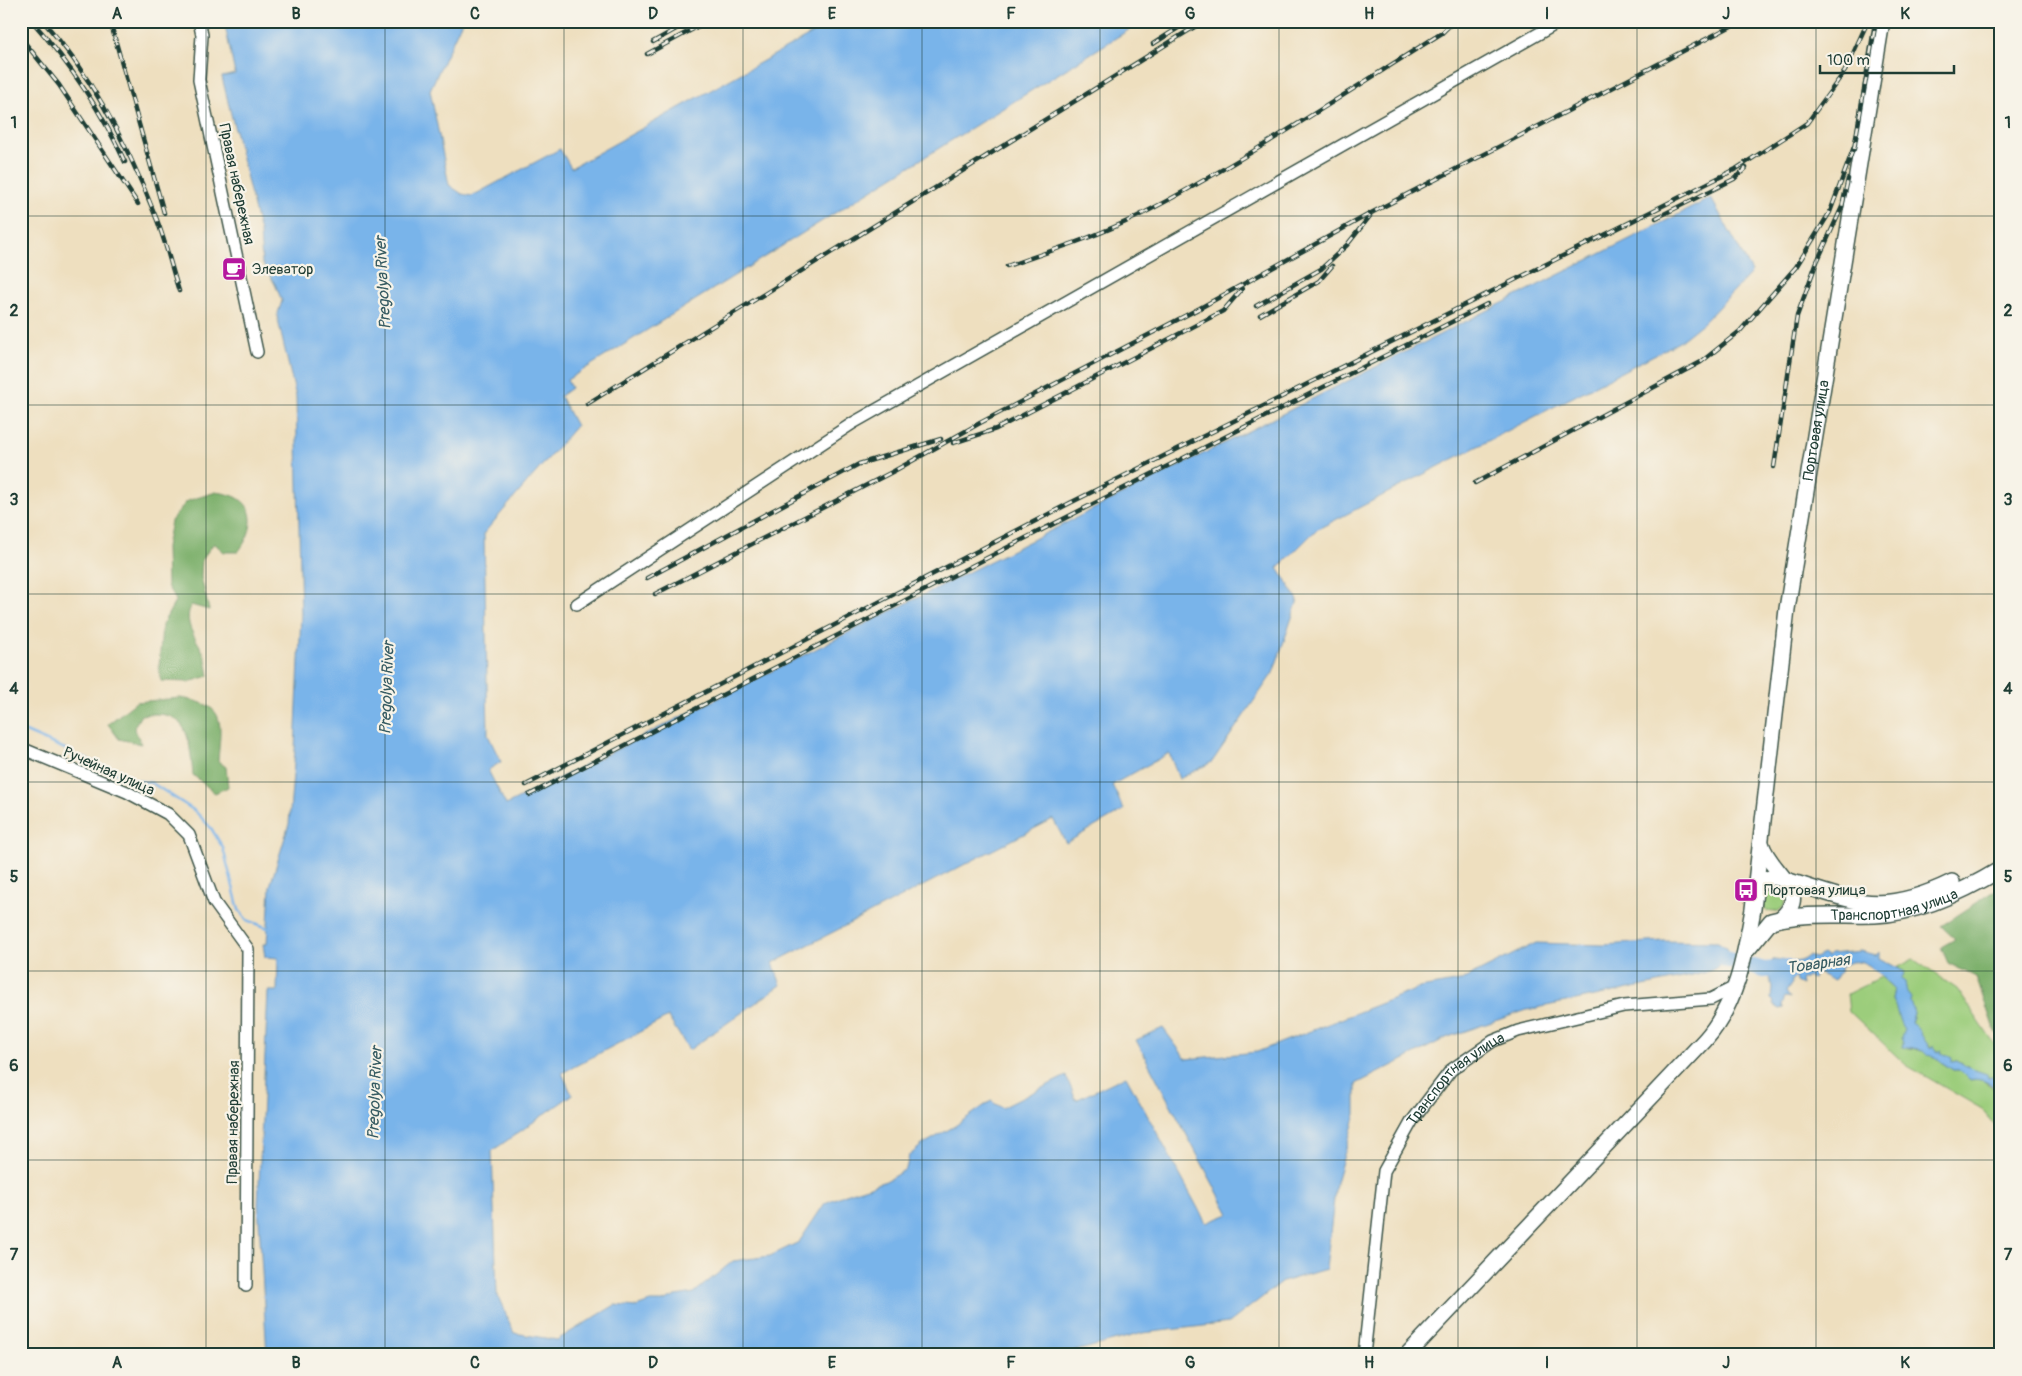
<svg xmlns="http://www.w3.org/2000/svg" width="2022" height="1376" viewBox="0 0 2022 1376" font-family="Pangolin,sans-serif">
<style>
.green{fill:#9ccd7c;stroke:#5e8558}
.forest{fill:#7db06c;stroke:#4e7650}
.water{fill:#79b4ea;stroke:#4c788f}
.lines{fill:none;stroke-linecap:round;stroke-linejoin:round}
.stream{stroke:#79b4ea;stroke-width:2.5}
.river{stroke:#79b4ea;stroke-width:16}
.street-casing{stroke:#3e5549;stroke-width:14}
.secondary-casing{stroke:#3e5549;stroke-width:18}
.street{stroke:#fff;stroke-width:11}
.secondary{stroke:#fff;stroke-width:15}
.rail-casing{stroke:#1f3d34;stroke-width:4.5}
.rail{stroke:#f7f3e8;stroke-width:2.5;stroke-dasharray:8;stroke-linecap:butt}
.grid{fill:none;stroke:#1f3d34;stroke-width:1;stroke-opacity:0.55}
.labels{text-anchor:middle;stroke-width:4.5;stroke-linejoin:round;paint-order:stroke}
.street-label{font-size:15px;fill:#1f3d34;stroke:#f7f3e8}
.poi-label{font-size:15px;fill:#1f3d34;stroke:#f7f3e8;text-anchor:start}
.water-label{font-size:16px;font-style:italic;fill:#365b62;stroke:#f7f3e8}
.neatline{fill:none;stroke:#1f3d34;stroke-width:2}
.grid-label{font-size:16px;text-anchor:middle;font-weight:bold;fill:#1f3d34}
</style>
<rect width="100%" height="100%" fill="#f7f3e8"/>
<filter id="ink" filterUnits="userSpaceOnUse"><feTurbulence type="fractalNoise" baseFrequency=".02" numOctaves="2"/><feDisplacementMap in="SourceGraphic" scale="10" xChannelSelector="R" yChannelSelector="G"/><feConvolveMatrix kernelMatrix="1 2 1 2 8 2 1 2 1" color-interpolation-filters="sRGB"/></filter>
<filter id="wash" filterUnits="userSpaceOnUse"><feTurbulence type="fractalNoise" baseFrequency=".0096" numOctaves="4" result="noise"/><feDisplacementMap in="SourceGraphic" scale="20" xChannelSelector="R" yChannelSelector="G"/><feGaussianBlur stdDeviation="1.12" result="paint"/><feColorMatrix in="noise" values="0 0 0 0 0 0 0 0 0 0 0 0 0 0 0 0 0 1.4 0 .05"/><feComposite in="paint" operator="in"/></filter>
<g filter="url(#wash)">
<rect width="100%" height="100%" fill="#eedfbf"/>
<path class="green" d="M1760 899a13 13 0 1 1 26 0a13 13 0 1 1-26 0Z
M 1913,959 L 1957,989 L 2001,1054 L 2001,1080 L 1988,1078 L 1957,1061 L 1952,1062 L 1949,1057 L 1925,1043 L 1911,1024 L 1914,1013 L 1901,979 L 1905,972 L 1897,968 Z
M 1881,977 L 1894,989 L 1892,999 C 1897,1008 1903,1019 1904,1029 C 1905,1038 1902,1041 1907,1049 L 1924,1051 L 1953,1070 L 1959,1070 L 1969,1080 L 1981,1079 L 1999,1092 L 2001,1132 L 1982,1109 L 1906,1065 L 1849,1011 L 1847,994 Z"/>
<path class="forest" d="M 216,492 C 222,493 230,494 236,497 C 260,509 251,536 238,552 L 224,552 L 214,543 L 202,559 L 201,577 L 209,610 L 191,605 C 182,626 198,639 205,656 C 207,662 208,670 209,676 L 189,682 L 161,681 L 159,668 L 162,625 L 176,600 L 167,586 L 166,547 L 171,521 L 187,501 Z
M 180,698 C 227,705 221,720 218,761 L 226,767 L 228,787 L 215,793 L 193,775 C 189,736 189,708 141,715 L 134,727 L 141,744 L 119,739 L 108,724 L 136,702 Z
M 2001,887 L 2001,1035 L 1995,1032 L 1976,977 L 1948,963 L 1941,947 L 1955,939 L 1941,926 Z"/>
<path class="water" d="M 224,21 L 462,21 L 430,90 L 449,185 L 462,194 L 472,196 L 560,149 L 571,168 L 835,21 L 1143,21 L 567,380 L 571,388 L 560,396 L 576,426 L 484,533 L 488,735 L 501,762 L 488,770 L 506,805 L 1711,198 L 1752,272 L 1704,322 L 1679,342 L 1316,530 L 1278,568 L 1298,600 L 1273,673 L 1212,762 L 1179,779 L 1169,753 L 1112,785 L 1124,810 L 1066,843 L 1053,819 L 773,963 L 781,985 L 689,1050 L 668,1017 L 562,1073 L 572,1095 L 492,1151 L 497,1294 L 514,1333 L 557,1340 L 615,1305 L 636,1307 L 650,1302 L 663,1302 L 676,1296 L 694,1293 L 733,1261 L 770,1256 L 799,1242 L 825,1203 L 848,1193 L 886,1181 L 906,1169 L 909,1156 L 922,1145 L 955,1126 L 991,1101 L 1002,1108 L 1066,1076 L 1076,1100 L 1126,1076 L 1206,1223 L 1229,1214 L 1136,1040 L 1163,1028 L 1186,1059 L 1257,1052 L 1420,988 L 1460,981 L 1536,943 L 1604,945 L 1663,941 L 1718,942 L 1727,948 C 1724,969 1711,971 1692,976 L 1527,1010 L 1448,1037 L 1356,1084 L 1356,1114 L 1336,1182 L 1326,1269 L 1282,1282 L 1229,1323 L 1143,1333 L 1060,1355 L 267,1355 L 258,1204 L 268,991 L 277,991 L 278,958 L 265,957 L 263,944 L 267,944 L 270,886 L 289,824 L 295,750 L 301,615 L 296,397 L 277,316 L 282,301 L 275,284 L 262,263 L 260,232 L 222,77 L 235,74 Z
M 1861,951 L 1876,955 L 1879,952 L 1879,958 L 1905,972 L 1901,979 L 1905,982 L 1907,993 L 1911,998 L 1910,1001 L 1914,1013 L 1911,1023 C 1921,1029 1923,1041 1931,1048 L 1933,1045 L 1938,1052 L 1942,1050 L 1941,1053 L 1952,1058 L 1952,1062 L 1957,1061 L 1966,1067 L 1987,1074 L 1988,1078 L 1991,1077 L 2001,1080 L 2001,1096 C 1996,1084 1980,1077 1969,1080 L 1959,1070 L 1953,1070 L 1931,1055 L 1928,1056 L 1923,1051 L 1902,1047 L 1903,1043 L 1901,1038 L 1904,1029 C 1898,1022 1898,1010 1892,999 L 1894,989 C 1880,975 1859,949 1839,969 L 1841,970 L 1834,981 L 1815,972 L 1813,979 L 1808,976 L 1801,980 L 1802,985 L 1796,982 L 1795,977 L 1791,981 L 1792,983 L 1786,992 L 1790,998 L 1785,997 L 1782,1006 L 1784,1008 L 1779,1009 L 1773,1005 L 1774,1002 L 1771,999 C 1771,996 1772,990 1772,987 C 1769,974 1763,971 1774,959 C 1786,960 1798,966 1808,956 L 1815,958 L 1823,954 L 1827,957 L 1830,954 Z"/>
<g class="lines">
<path class="stream" d="M 21,730 L 72,752
M 82,757 L 132,780 L 152,783 L 195,811 L 211,828 L 223,848 L 239,910 L 247,920 L 268,928"/>
<path class="river" d="M 1725,959 L 1735,962
M 1750,966 L 1764,970 L 1789,968"/>
</g>
</g>
<g filter="url(#ink)">
<g class="lines">
<defs>
<g id="street">
<path d="M 199,21 L 202,35 L 199,80 L 257,352"/>
<path d="M 577,604 L 853,423 L 1561,21"/>
<path d="M 21,748 L 127,792 L 168,814 L 189,835 L 214,902 L 248,949 L 246,1286"/>
<path id="s1" d="M 1364,1355 L 1384,1171 L 1412,1121 L 1451,1070 L 1493,1041 L 1518,1031 L 1624,1006 L 1711,999 L 1735,987"/>
</g>
<g id="secondary">
<path d="M 1761,843 C 1769,873 1814,891 1780,919"/>
<path d="M 1755,887 L 1765,879 L 1775,877 C 1851,898 1874,920 1952,882"/>
<path id="s2" d="M 1748,949 L 1771,921 C 1806,912 1840,916 1875,915 C 1919,913 1963,892 2001,869"/>
<path id="s3" d="M 1407,1355 L 1705,1040 C 1737,1004 1745,955 1753,909 L 1787,609 L 1882,21"/>
</g>
</defs>
<use href="#street" class="street-casing"/>
<use href="#secondary" class="secondary-casing"/>
<use href="#street" class="street"/>
<use href="#secondary" class="secondary"/>
<defs>
<path id="rail" d="M 32,21 C 69,63 102,112 125,162
M 43,21 C 93,77 128,146 155,215 C 165,239 171,266 179,291
M 110,21 L 164,213
M 21,38 L 59,85 L 138,204
M 653,42 L 690,21
M 1153,44 L 1189,21
M 647,54 L 708,21
M 1854,149 L 1876,21
M 1656,218 L 1734,179 L 1746,168
M 1007,266 C 1050,251 1096,237 1138,216 C 1243,162 1342,95 1442,33 L 1454,21
M 1256,306 L 1321,269 L 1347,245 L 1370,216
M 1260,315 L 1319,281 L 1332,266
M 587,404 L 1204,21
M 953,443 L 996,429 L 1223,311 L 1242,289
M 1774,467 L 1797,316 L 1816,264 L 1842,207 L 1848,179
M 1475,483 L 1701,362 L 1740,331 L 1796,267 L 1830,212 L 1855,144
M 647,578 L 859,464 L 941,439
M 655,594 L 894,471 L 980,423 L 1200,308 L 1373,212 L 1741,21
M 526,785 L 1070,503 L 1736,169 L 1807,123 L 1845,71 L 1868,21
M 529,795 L 1016,543 L 1487,304"/>
</defs>
<use href="#rail" class="rail-casing"/>
<use href="#rail" class="rail"/>
</g>
</g>
<path class="grid" d="M 206,21 L 206,1355M 385,21 L 385,1355M 564,21 L 564,1355M 743,21 L 743,1355M 922,21 L 922,1355M 1100,21 L 1100,1355M 1279,21 L 1279,1355M 1458,21 L 1458,1355M 1637,21 L 1637,1355M 1816,21 L 1816,1355M 21,216 L 2001,216M 21,405 L 2001,405M 21,594 L 2001,594M 21,782 L 2001,782M 21,971 L 2001,971M 21,1160 L 2001,1160"/>
<defs>
<symbol id="cafe-square" viewBox="-11 -11 22 22"><rect x="-9" y="-9" width="18" height="18" rx="4" fill="#b5179e" stroke="#f7f3e8"/><path d="M-5.5-4.5H6V0H3Q3 3.5 0 3.5H-2.5Q-5.5 3.5-5.5 0ZM3-3.2v2h1.7v-2ZM-6 4.5H4V6H-6Z" fill="#fff"/></symbol>
<symbol id="bus-square" viewBox="-11 -11 22 22"><rect x="-9" y="-9" width="18" height="18" rx="4" fill="#b5179e" stroke="#f7f3e8"/><path d="M-5-6H5V4H4V6H2V4H-2V6H-4V4H-5ZM-3.5-4V0h7V-4ZM-3.5 1.2v1.5H-2V1.2ZM2 1.2v1.5H3.5V1.2Z" fill="#fff"/></symbol>
</defs>
<g fill-rule="evenodd">
<use href="#cafe-square" x="220" y="255" width="28" height="28"/>
<use href="#bus-square" x="1732" y="876" width="28" height="28"/>
</g>
<g class="labels">
<g class="street-label">
<text transform="translate(237 184) rotate(78)" y="5">Правая набережная</text>
<text dy="5" stroke="none"><textPath href="#s3" startOffset="1058">Портовая улица</textPath></text>
<text transform="translate(109 771) rotate(24)" y="5">Ручейная улица</text>
<text dy="5" stroke="none"><textPath href="#s2" startOffset="161">Транспортная улица</textPath></text>
<text dy="5" stroke="none"><textPath href="#s1" startOffset="304">Транспортная улица</textPath></text>
<text transform="translate(233 1122) rotate(-89)" y="5">Правая набережная</text>
</g>
<g class="poi-label">
<text x="252" y="274">Элеватор</text>
<text x="1764" y="895">Портовая улица</text>
</g>
<g class="water-label">
<text transform="translate(382 283) rotate(-93)" y="6">Pregolya River</text>
<text transform="translate(386 688) rotate(-88)" y="6">Pregolya River</text>
<text transform="translate(1818 963) rotate(-8)" y="6">Товарная</text>
<text transform="translate(374 1093) rotate(-88)" y="6">Pregolya River</text>
</g>
</g>
<rect width="2022" height="1376" fill="none" stroke="#f7f3e8" stroke-width="55"/>
<path d="M1820 65v8h134v-8" fill="none" stroke="#1f3d34" stroke-width="2.5"/>
<text x="1827" y="65" font-size="15" fill="#1f3d34" stroke="#f7f3e8" stroke-width="4" paint-order="stroke">100 m</text>
<rect x="28" y="28" width="1966" height="1320" class="neatline"/>
<g class="grid-label">
<text x="117" y="19">A</text>
<text x="296" y="19">B</text>
<text x="475" y="19">C</text>
<text x="653" y="19">D</text>
<text x="832" y="19">E</text>
<text x="1011" y="19">F</text>
<text x="1190" y="19">G</text>
<text x="1369" y="19">H</text>
<text x="1547" y="19">I</text>
<text x="1726" y="19">J</text>
<text x="1905" y="19">K</text>
<text x="14" y="128">1</text>
<text x="2008" y="128">1</text>
<text x="14" y="316">2</text>
<text x="2008" y="316">2</text>
<text x="14" y="505">3</text>
<text x="2008" y="505">3</text>
<text x="14" y="694">4</text>
<text x="2008" y="694">4</text>
<text x="14" y="882">5</text>
<text x="2008" y="882">5</text>
<text x="14" y="1071">6</text>
<text x="2008" y="1071">6</text>
<text x="14" y="1260">7</text>
<text x="2008" y="1260">7</text>
<text x="117" y="1368">A</text>
<text x="296" y="1368">B</text>
<text x="475" y="1368">C</text>
<text x="653" y="1368">D</text>
<text x="832" y="1368">E</text>
<text x="1011" y="1368">F</text>
<text x="1190" y="1368">G</text>
<text x="1369" y="1368">H</text>
<text x="1547" y="1368">I</text>
<text x="1726" y="1368">J</text>
<text x="1905" y="1368">K</text>
</g>
</svg>
